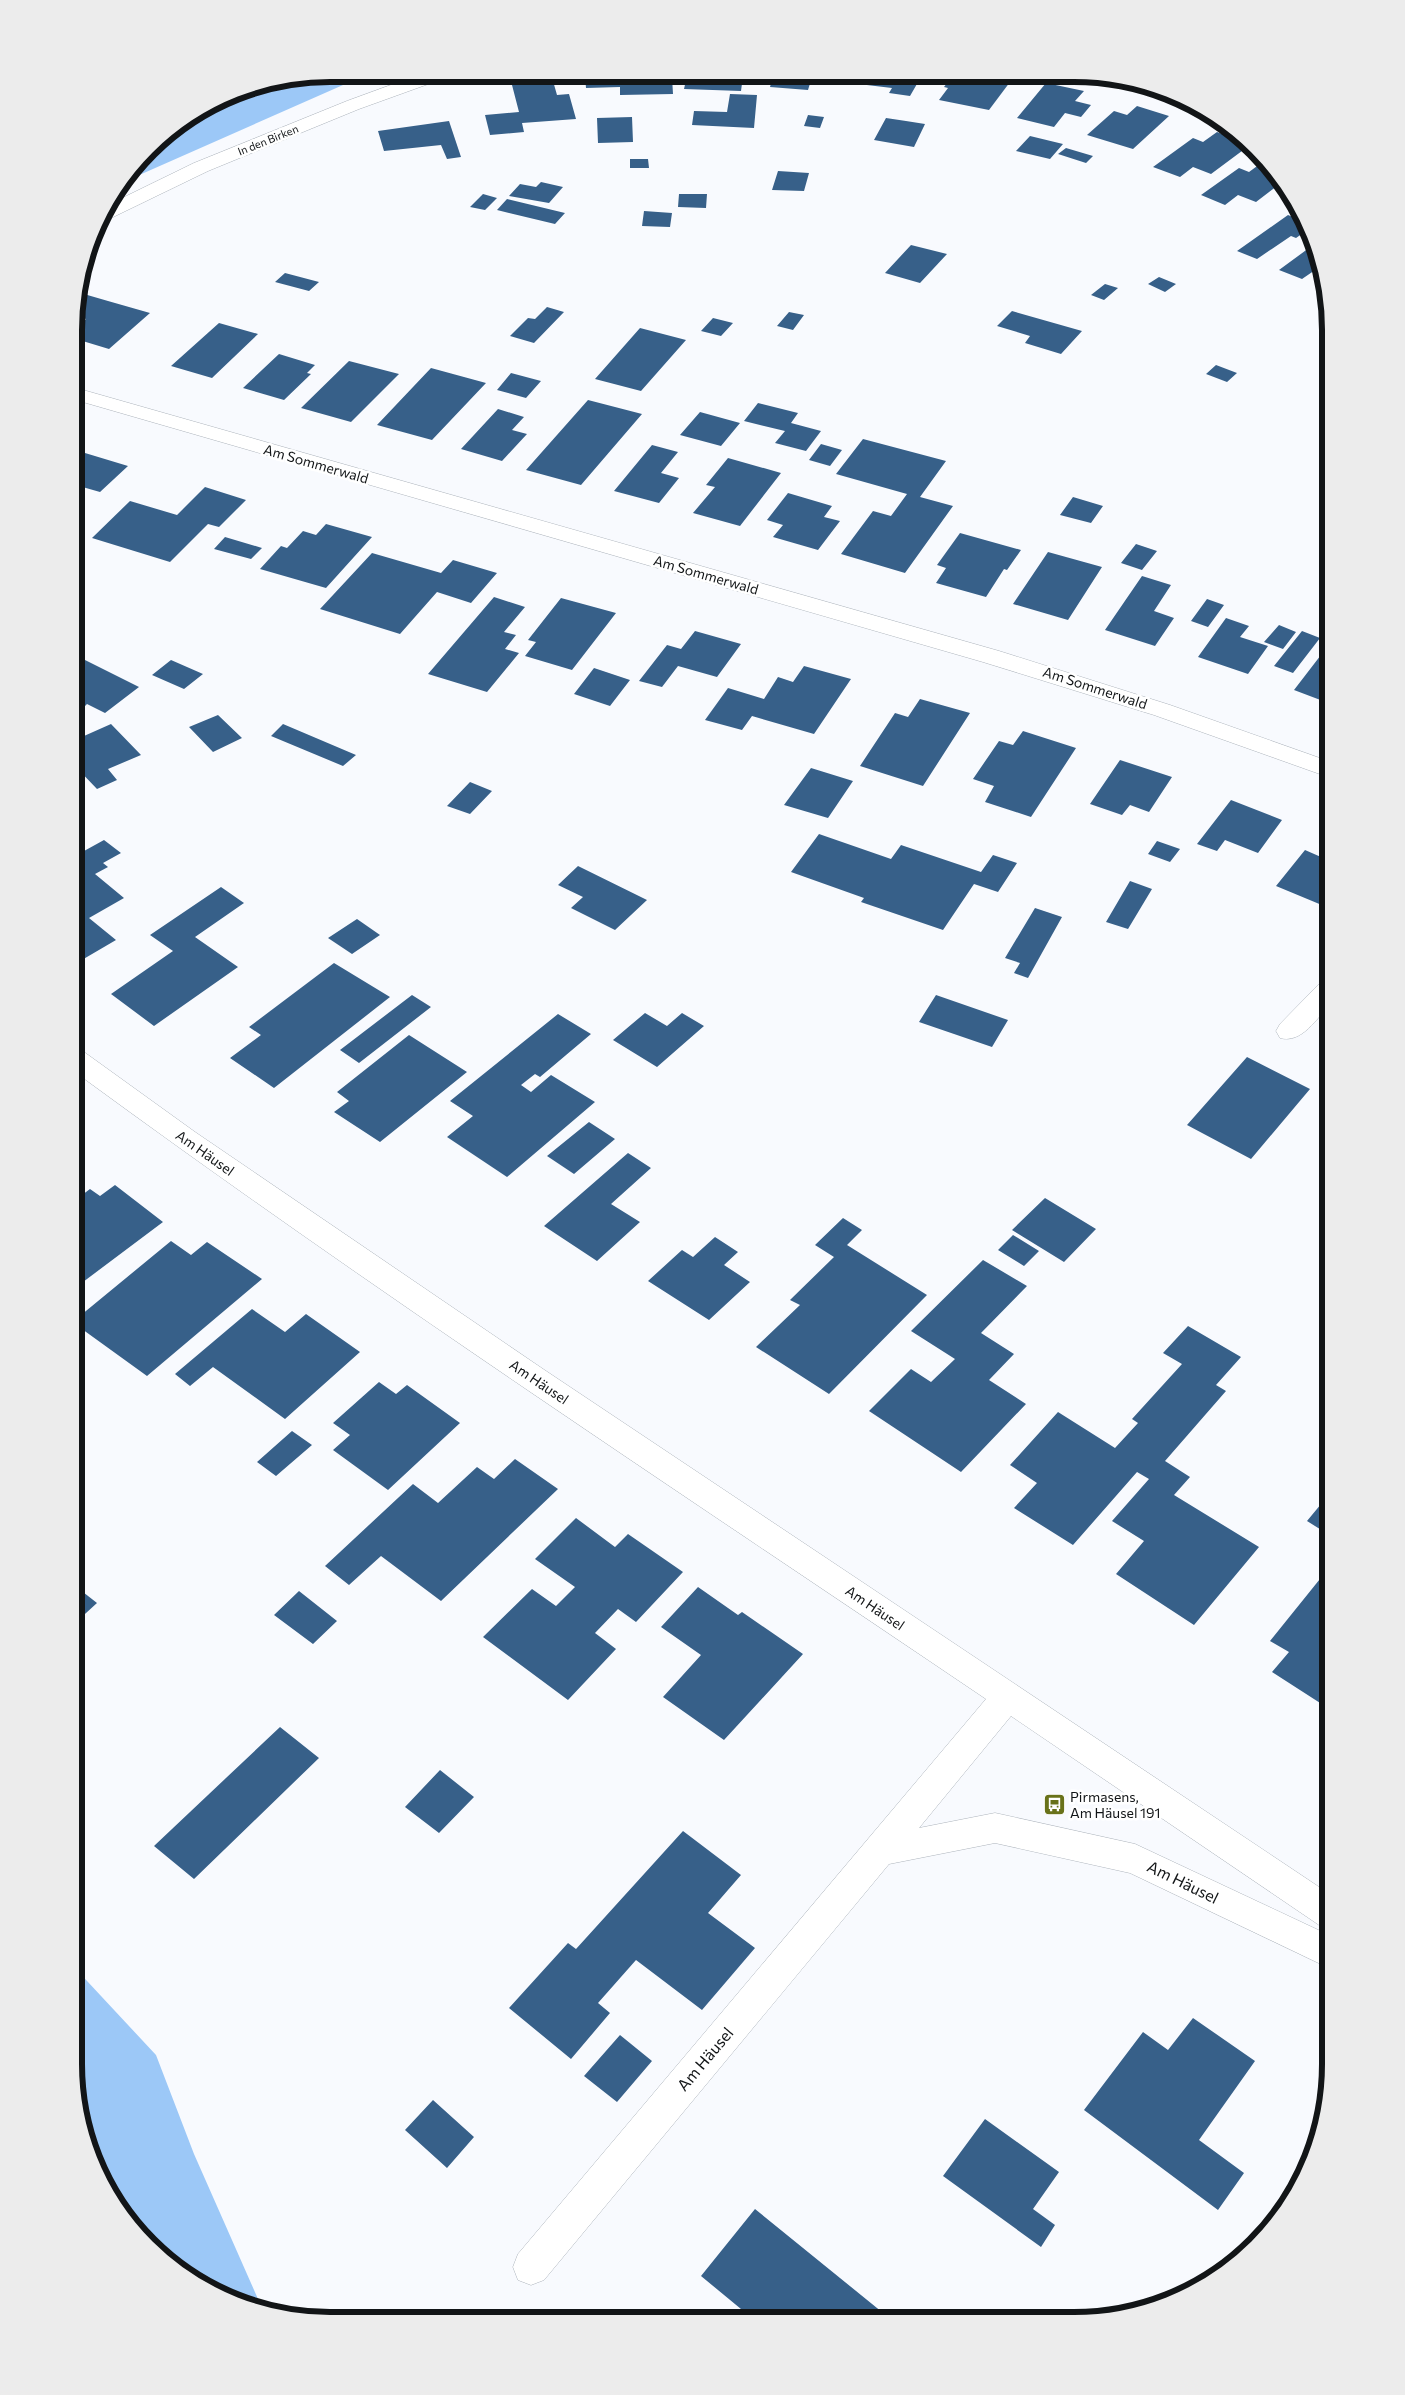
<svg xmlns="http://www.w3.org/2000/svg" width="1405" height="2395" viewBox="0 0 1405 2395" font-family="Commissioner,sans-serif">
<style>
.forest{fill:#9cc8f7}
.building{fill:#376089}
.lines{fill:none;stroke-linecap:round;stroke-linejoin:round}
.service-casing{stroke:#adb4bc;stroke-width:1}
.minor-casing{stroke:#adb4bc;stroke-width:1}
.path-far1{stroke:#a5a7ab;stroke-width:2.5;stroke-dasharray:2 2.5;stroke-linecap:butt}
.path{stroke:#a5a7ab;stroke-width:4;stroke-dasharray:3 4.5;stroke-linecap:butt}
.service{fill:#fff;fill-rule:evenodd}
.minor{fill:#fff;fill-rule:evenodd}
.labels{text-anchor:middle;stroke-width:5;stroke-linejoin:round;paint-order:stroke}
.far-street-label{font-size:11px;fill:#121517;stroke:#fff}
.street-label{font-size:14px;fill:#121517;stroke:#fff}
.poi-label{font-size:14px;fill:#121517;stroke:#fff;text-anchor:start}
.near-street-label{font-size:16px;fill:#121517;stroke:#fff}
.rim{fill:none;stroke:#121517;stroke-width:6}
</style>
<rect width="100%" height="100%" fill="#f8fafe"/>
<path class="forest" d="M 331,74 L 368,74 L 128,180 L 161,138 L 233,93 Z
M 74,1967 L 156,2055 L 194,2154 L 258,2299 L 267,2311 L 232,2302 L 161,2258 L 117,2207 L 87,2147 L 74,2064 Z"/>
<path class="building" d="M 585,75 L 672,77 L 673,94 L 620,95 L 620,87 L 586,88 Z
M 687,76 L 743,76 L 741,91 L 684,89 Z
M 773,76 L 798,77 L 812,77 L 808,90 L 770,87 Z
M 852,77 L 921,77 L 910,96 L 889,93 L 892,88 L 850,83 Z
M 951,78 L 1013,78 L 989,110 L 939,100 L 948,88 L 944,87 Z
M 553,81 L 557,95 L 569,94 L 576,119 L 522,123 L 524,132 L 490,135 L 485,115 L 519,112 L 512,85 Z
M 1046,83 L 1084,91 L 1075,101 L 1091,105 L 1081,117 L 1065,113 L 1054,127 L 1017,118 Z
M 730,94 L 757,95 L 754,128 L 692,125 L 694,111 L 727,112 Z
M 1137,106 L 1169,116 L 1133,149 L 1087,135 L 1114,111 L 1127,115 Z
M 808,115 L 824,117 L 820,128 L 804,126 Z
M 632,117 L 633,142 L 598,143 L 597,118 Z
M 886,118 L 906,121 L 925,124 L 914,147 L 874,140 Z
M 449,121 L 461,157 L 447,159 L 441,145 L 384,151 L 378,131 Z
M 1217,132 L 1250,145 L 1211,174 L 1193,167 L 1180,177 L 1153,167 L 1193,138 L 1203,142 Z
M 1030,136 L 1063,144 L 1050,159 L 1016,151 Z
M 1066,148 L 1093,156 L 1086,163 L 1058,154 Z
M 630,159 L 648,159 L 649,168 L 630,168 Z
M 1264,161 L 1285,184 L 1281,183 L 1256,202 L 1238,195 L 1225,205 L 1201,195 L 1239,168 L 1249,172 Z
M 778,171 L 809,173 L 804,191 L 772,190 Z
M 541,182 L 563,187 L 549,203 L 509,196 L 520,184 L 536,187 Z
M 483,194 L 497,198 L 485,210 L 470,207 Z
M 679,194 L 707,194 L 706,208 L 678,207 Z
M 507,199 L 565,213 L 555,224 L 497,210 Z
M 644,211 L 672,213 L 670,227 L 642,226 Z
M 1288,215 L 1305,222 L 1309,229 L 1296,238 L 1291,236 L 1257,259 L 1237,251 Z
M 911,245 L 947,254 L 920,283 L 885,273 Z
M 1309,248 L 1318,252 L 1321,266 L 1302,279 L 1279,270 Z
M 285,273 L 319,282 L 309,291 L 275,282 Z
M 1159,277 L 1176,284 L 1165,292 L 1148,284 Z
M 1105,284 L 1118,288 L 1104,300 L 1091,295 Z
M 77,292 L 108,301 L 150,313 L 109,349 L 76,339 L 76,329 L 86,319 L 76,316 Z
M 547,307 L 564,312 L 534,343 L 510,336 L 528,318 L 535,319 Z
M 1012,311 L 1082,331 L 1061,354 L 1025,343 L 1030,336 L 997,326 Z
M 789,312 L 804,315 L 793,330 L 777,326 Z
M 713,318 L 733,323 L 721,336 L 701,331 Z
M 219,323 L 258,334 L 212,378 L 171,366 Z
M 640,328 L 686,340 L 641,391 L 595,379 Z
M 279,354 L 315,365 L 307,373 L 311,374 L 284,400 L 243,388 Z
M 349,361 L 399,374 L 351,422 L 301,408 Z
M 1216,365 L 1237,373 L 1227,382 L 1206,374 Z
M 431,368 L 486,383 L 432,440 L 377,425 Z
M 511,373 L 541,381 L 526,398 L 497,390 Z
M 588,400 L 642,414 L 581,485 L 526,470 Z
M 758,403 L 798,413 L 791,423 L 821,431 L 806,451 L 775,443 L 785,431 L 744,421 Z
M 498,409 L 524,417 L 512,430 L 527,434 L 502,461 L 461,449 Z
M 700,412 L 740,423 L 721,446 L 680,435 Z
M 863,439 L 946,461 L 920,497 L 953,506 L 905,573 L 841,554 L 873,511 L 891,516 L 907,494 L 836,474 Z
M 821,444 L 842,450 L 830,466 L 809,460 Z
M 652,445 L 678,452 L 661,473 L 679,478 L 659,503 L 614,491 Z
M 85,453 L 128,466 L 100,492 L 79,486 L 76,489 L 76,461 Z
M 728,458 L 781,473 L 740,526 L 693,513 L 715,487 L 706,485 Z
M 205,487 L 246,500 L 219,527 L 208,524 L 170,562 L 92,538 L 130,501 L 177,515 Z
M 788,493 L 832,506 L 824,517 L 840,521 L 818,550 L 773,537 L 783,525 L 767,520 Z
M 1073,497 L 1103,506 L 1091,523 L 1060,515 Z
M 326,524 L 372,537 L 326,588 L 260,569 L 281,546 L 287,548 L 303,531 L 316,535 Z
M 960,533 L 1021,550 L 1007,570 L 1004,569 L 986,597 L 936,583 L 946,568 L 937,565 Z
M 225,537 L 262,548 L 251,559 L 214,549 Z
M 1136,544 L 1157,551 L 1142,570 L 1121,563 Z
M 1048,552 L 1102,567 L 1068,620 L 1013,604 Z
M 372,553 L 441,573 L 453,560 L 497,573 L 471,603 L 437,592 L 400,634 L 320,609 Z
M 1142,576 L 1171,585 L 1154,611 L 1174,618 L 1155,646 L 1105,630 Z
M 494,597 L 525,607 L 504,632 L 516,635 L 505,649 L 519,653 L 487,692 L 428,674 Z
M 561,598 L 616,613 L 572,670 L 525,656 L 536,642 L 528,640 Z
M 1207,599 L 1224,605 L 1208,627 L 1191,621 Z
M 1226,618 L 1249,626 L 1240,637 L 1268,646 L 1248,674 L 1198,657 Z
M 1279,625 L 1296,632 L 1283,649 L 1264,642 Z
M 695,631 L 741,644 L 717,677 L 678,666 L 662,687 L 639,681 L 667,645 L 681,649 Z
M 1302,631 L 1320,638 L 1293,673 L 1274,666 Z
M 1324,651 L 1331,653 L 1331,704 L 1294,690 Z
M 81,658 L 139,687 L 105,713 L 87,704 L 84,707 L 75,702 L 75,662 Z
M 171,660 L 203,674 L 184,689 L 152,675 Z
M 804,666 L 851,679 L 814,734 L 752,716 L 742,730 L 705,720 L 728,688 L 764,699 L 778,677 L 793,682 Z
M 594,668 L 630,680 L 610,706 L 574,694 Z
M 920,699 L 970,713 L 923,786 L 860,766 L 895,713 L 908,717 Z
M 218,715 L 242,738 L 213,752 L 189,727 Z
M 111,724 L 141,755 L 108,769 L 117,780 L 97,789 L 75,766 L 75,740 Z
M 283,724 L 356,755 L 343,766 L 271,736 Z
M 1023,731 L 1076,748 L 1031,817 L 985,802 L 994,786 L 973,779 L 999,741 L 1013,745 Z
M 1120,760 L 1172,777 L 1149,812 L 1130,805 L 1122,815 L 1090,804 Z
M 811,768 L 853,781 L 828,818 L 784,805 Z
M 470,782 L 492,791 L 470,814 L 447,806 Z
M 1231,800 L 1282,820 L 1258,853 L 1225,840 L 1217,851 L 1197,844 Z
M 819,834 L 891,859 L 901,845 L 981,872 L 993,855 L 1017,863 L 998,892 L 974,884 L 943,930 L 861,902 L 864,898 L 791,872 Z
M 104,840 L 121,853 L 103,863 L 108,867 L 95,874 L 124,898 L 89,918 L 116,940 L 75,964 L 75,856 Z
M 1157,841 L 1180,849 L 1170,862 L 1148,854 Z
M 1331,844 L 1331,905 L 1329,908 L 1276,886 L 1305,850 L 1321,857 Z
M 578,866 L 647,900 L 615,930 L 571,908 L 583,897 L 558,885 Z
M 1130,881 L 1152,889 L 1128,929 L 1106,922 Z
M 221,887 L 244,903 L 195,937 L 238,967 L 154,1026 L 111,994 L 173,951 L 150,935 Z
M 1035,908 L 1062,917 L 1028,978 L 1014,973 L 1020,963 L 1005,958 Z
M 357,919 L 380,935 L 352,954 L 328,938 Z
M 334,963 L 390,997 L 274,1088 L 230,1058 L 261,1035 L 249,1027 Z
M 412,995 L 431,1007 L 359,1063 L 340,1050 Z
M 936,995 L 1008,1020 L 992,1047 L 919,1022 Z
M 645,1013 L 667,1026 L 682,1013 L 704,1026 L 657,1067 L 613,1040 Z
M 558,1014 L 591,1034 L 540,1077 L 535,1074 L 521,1085 L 531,1092 L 551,1075 L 595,1102 L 507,1177 L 447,1137 L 473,1116 L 450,1101 Z
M 409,1035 L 467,1072 L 380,1142 L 334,1112 L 349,1101 L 337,1092 Z
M 1247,1057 L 1310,1089 L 1251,1159 L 1187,1125 Z
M 589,1122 L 615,1139 L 574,1174 L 547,1156 Z
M 628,1153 L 651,1168 L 611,1204 L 640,1222 L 597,1261 L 544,1226 Z
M 115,1185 L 163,1222 L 79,1285 L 75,1281 L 75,1195 L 78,1198 L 90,1189 L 100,1196 Z
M 1045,1198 L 1096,1229 L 1064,1262 L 1012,1230 Z
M 843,1218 L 862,1230 L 847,1245 L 927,1295 L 829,1394 L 756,1347 L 800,1305 L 790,1300 L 834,1257 L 815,1245 Z
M 1013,1235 L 1039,1251 L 1024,1266 L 998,1250 Z
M 715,1237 L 738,1252 L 724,1265 L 750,1282 L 709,1320 L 648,1281 L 682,1250 L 693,1257 Z
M 171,1241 L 191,1255 L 207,1242 L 262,1279 L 147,1376 L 75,1324 L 75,1320 Z
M 983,1260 L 1027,1286 L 981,1333 L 1014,1354 L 989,1380 L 1026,1404 L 961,1472 L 869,1411 L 911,1369 L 931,1382 L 955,1359 L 911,1331 Z
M 252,1309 L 285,1332 L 306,1314 L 360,1352 L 285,1419 L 213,1367 L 190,1386 L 175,1374 Z
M 1188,1326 L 1241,1357 L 1216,1385 L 1226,1391 L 1165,1461 L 1190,1477 L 1174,1495 L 1259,1547 L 1194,1625 L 1116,1574 L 1144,1541 L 1112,1521 L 1149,1479 L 1137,1472 L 1073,1545 L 1014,1508 L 1037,1483 L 1010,1465 L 1058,1412 L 1115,1448 L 1138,1423 L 1132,1419 L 1182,1364 L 1163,1353 Z
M 379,1382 L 396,1394 L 407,1385 L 460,1423 L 388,1490 L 333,1450 L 350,1435 L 333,1423 Z
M 292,1431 L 312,1445 L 276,1476 L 257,1462 Z
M 515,1459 L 558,1489 L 441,1601 L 381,1556 L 349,1585 L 325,1566 L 413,1484 L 438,1503 L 477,1467 L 494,1479 Z
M 1331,1492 L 1331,1536 L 1307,1521 Z
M 576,1518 L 615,1547 L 628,1534 L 683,1572 L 636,1622 L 618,1609 L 595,1633 L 616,1649 L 568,1700 L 483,1637 L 532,1589 L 556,1606 L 575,1587 L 535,1559 Z
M 1328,1569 L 1331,1571 L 1331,1710 L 1272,1672 L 1289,1652 L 1270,1641 Z
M 74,1585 L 97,1603 L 74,1624 Z
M 698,1587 L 738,1615 L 742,1612 L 803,1654 L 724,1740 L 663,1697 L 701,1655 L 661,1627 Z
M 299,1591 L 337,1621 L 313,1644 L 274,1615 Z
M 280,1727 L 319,1758 L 194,1879 L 154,1846 Z
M 440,1770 L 474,1797 L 439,1833 L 405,1807 Z
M 683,1831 L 741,1875 L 708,1913 L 755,1948 L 702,2010 L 636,1960 L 598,2003 L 610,2013 L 571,2059 L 509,2008 L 568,1943 L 576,1949 Z
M 1193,2018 L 1255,2061 L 1199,2140 L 1244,2173 L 1218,2210 L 1084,2110 L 1143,2032 L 1168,2050 Z
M 620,2035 L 652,2061 L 617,2102 L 584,2076 Z
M 433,2100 L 474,2137 L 447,2168 L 405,2130 Z
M 985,2119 L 1059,2172 L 1033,2209 L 1055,2225 L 1041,2247 L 943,2176 Z
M 755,2209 L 893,2321 L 732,2320 L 741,2309 L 701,2276 Z"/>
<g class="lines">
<defs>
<path id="service" d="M 1331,978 L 1331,1003 C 1317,1018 1302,1044 1280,1038 L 1276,1031 L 1280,1024 L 1322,981 Z"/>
<path id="minor" d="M 421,74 L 448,74 L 445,78 L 359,109 L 208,171 L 109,219 L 99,220 L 110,204 L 194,163 L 347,101 Z
M 76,388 L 999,651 L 1170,705 L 1331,762 L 1331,778 L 1154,715 L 983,662 L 76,400 Z
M 75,1050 L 84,1052 L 195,1132 L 543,1369 L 1331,1895 L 1331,1930 L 1319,1925 L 1011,1716 L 919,1828 L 995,1813 L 1135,1844 L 1331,1936 L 1331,1969 L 1130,1873 L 995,1843 L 889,1864 L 544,2280 L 531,2285 L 518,2280 L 513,2267 L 518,2254 L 986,1699 C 681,1493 372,1290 75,1072 Z"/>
</defs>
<use href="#service" class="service-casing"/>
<use href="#minor" class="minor-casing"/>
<path class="path-far1" d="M 295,85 L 301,80"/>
<path class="path" d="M 502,2320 L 507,2311"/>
<use href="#service" class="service"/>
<use href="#minor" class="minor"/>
</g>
<defs>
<symbol id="bus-square" viewBox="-11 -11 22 22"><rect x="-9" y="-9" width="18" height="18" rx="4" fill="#69721a" stroke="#fff"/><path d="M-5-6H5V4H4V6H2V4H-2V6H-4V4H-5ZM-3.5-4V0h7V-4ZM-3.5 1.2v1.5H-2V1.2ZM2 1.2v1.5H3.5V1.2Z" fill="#fff"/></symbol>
</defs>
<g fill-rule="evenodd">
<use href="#bus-square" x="1042" y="1792" width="25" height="25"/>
</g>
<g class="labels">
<g class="far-street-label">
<text transform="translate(268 140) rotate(-22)" y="4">In den Birken</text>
</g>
<g class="street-label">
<text transform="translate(316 464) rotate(16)" y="5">Am Sommerwald</text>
<text transform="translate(706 575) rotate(16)" y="5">Am Sommerwald</text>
<text transform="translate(1095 688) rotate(18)" y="5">Am Sommerwald</text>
<text transform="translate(205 1153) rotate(35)" y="5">Am Häusel</text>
<text transform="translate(539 1382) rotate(34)" y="5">Am Häusel</text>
<text transform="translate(875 1608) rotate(34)" y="5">Am Häusel</text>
</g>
<g class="poi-label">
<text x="1070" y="1802">Pirmasens,<tspan x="1070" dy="16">Am Häusel 191</tspan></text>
</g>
<g class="near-street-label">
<text transform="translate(1183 1882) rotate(26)" y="6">Am Häusel</text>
<text transform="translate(705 2059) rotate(-50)" y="6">Am Häusel</text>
</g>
</g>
<path d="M0 0H1405V2395H0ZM330 82H1074A248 248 0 0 1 1322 330V2064A248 248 0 0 1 1074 2312H330A248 248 0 0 1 82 2064V330A248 248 0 0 1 330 82Z" fill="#ececec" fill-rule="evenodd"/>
<path class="rim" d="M330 82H1074A248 248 0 0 1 1322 330V2064A248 248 0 0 1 1074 2312H330A248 248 0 0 1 82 2064V330A248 248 0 0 1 330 82Z"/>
</svg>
